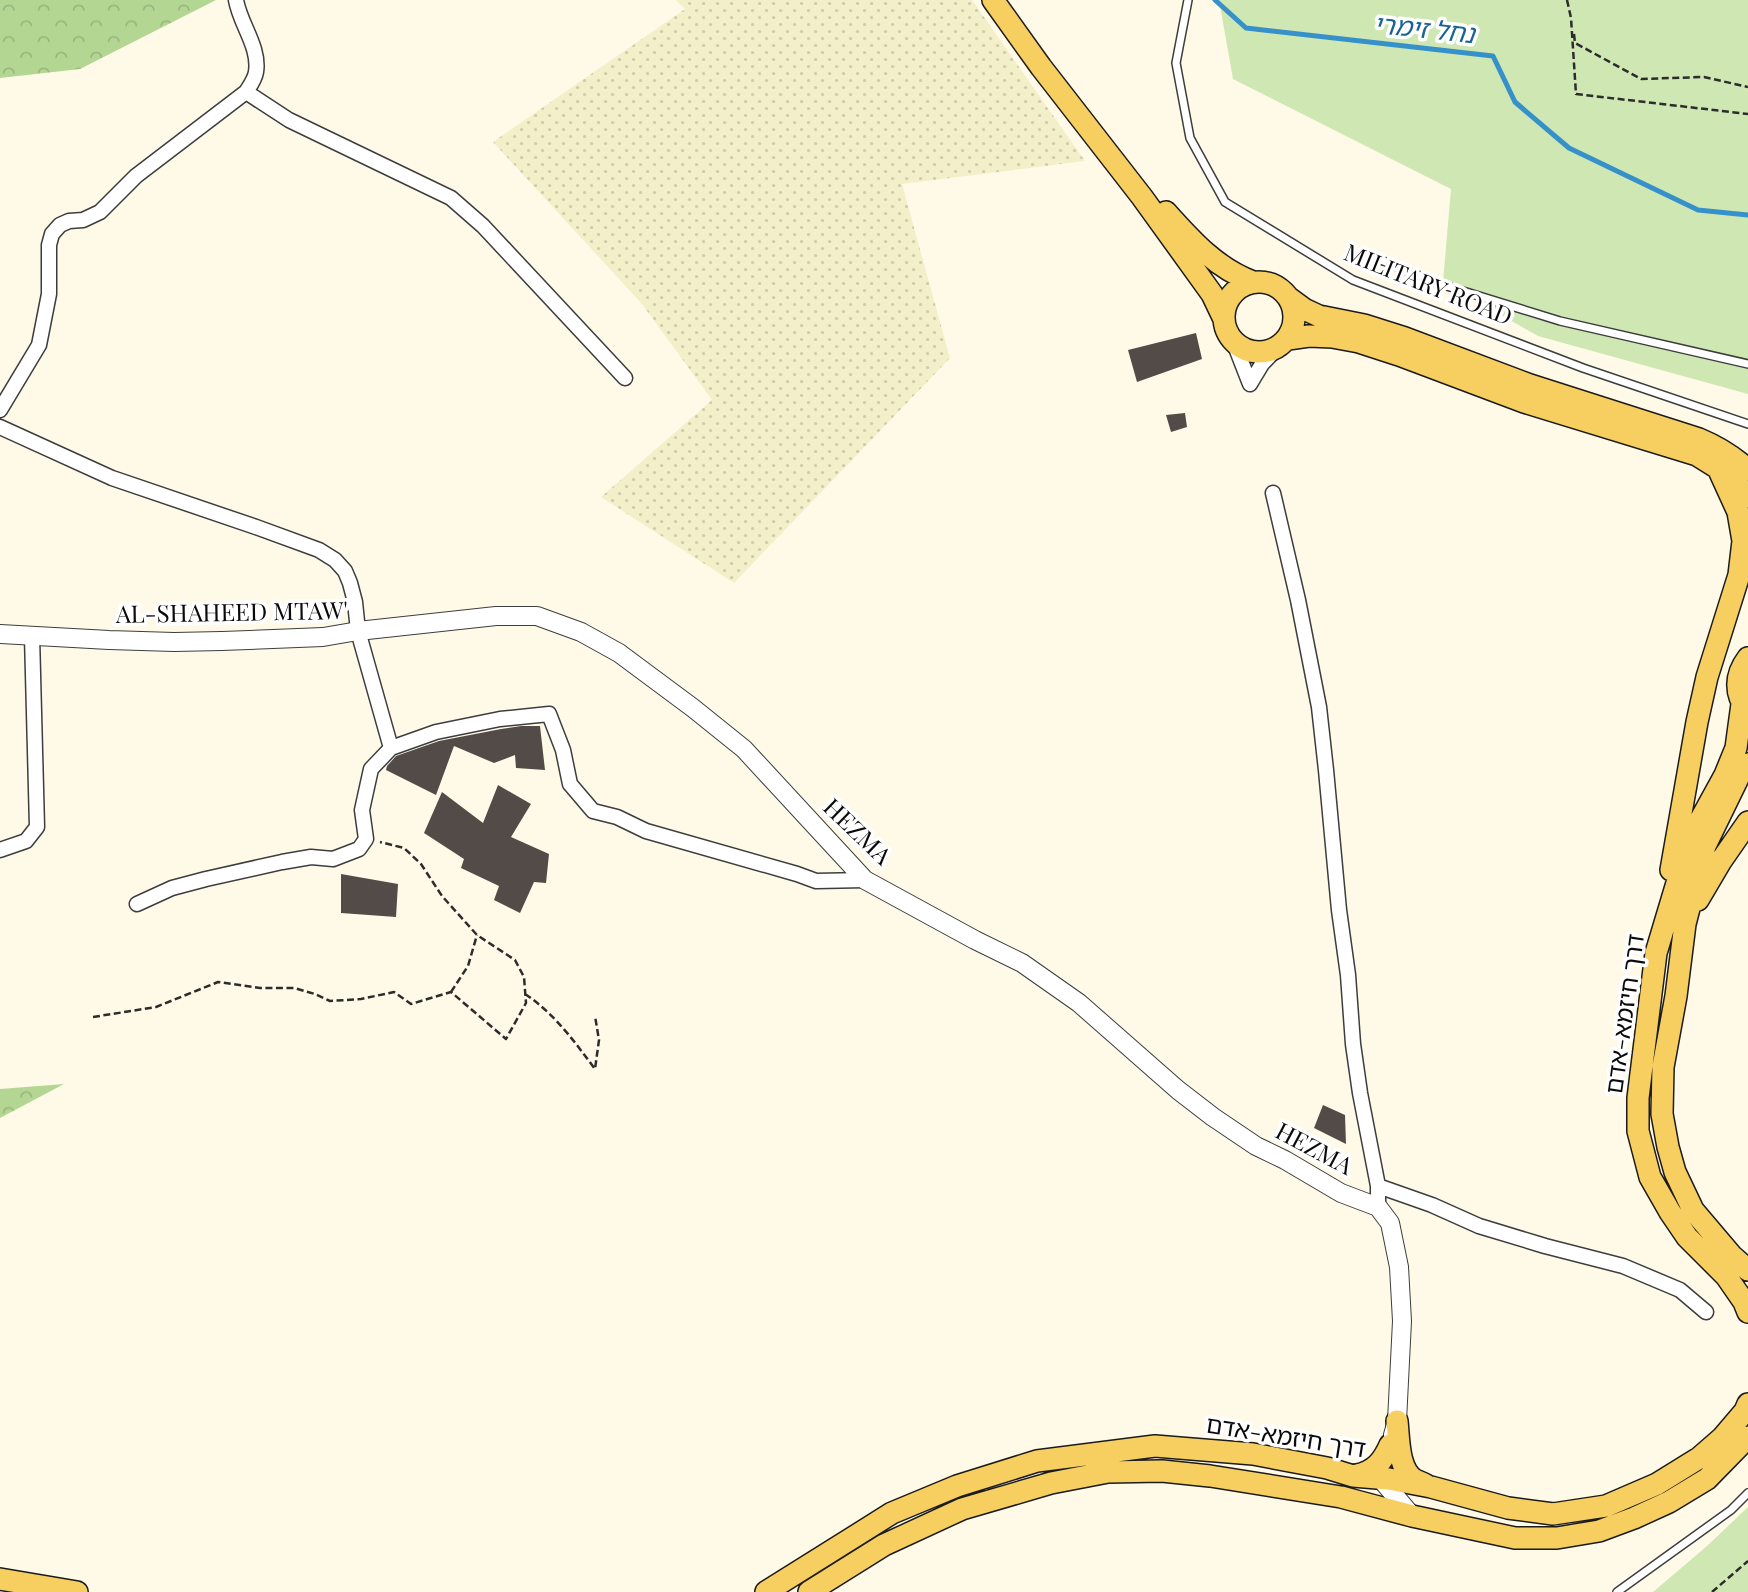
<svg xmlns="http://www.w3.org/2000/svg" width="1748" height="1592" viewBox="0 0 1748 1592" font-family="'Playfair Display','Noto Sans Hebrew',serif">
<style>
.farmland{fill:url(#farmland-dots)}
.grass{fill:#cfe7b3}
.forest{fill:url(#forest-crowns)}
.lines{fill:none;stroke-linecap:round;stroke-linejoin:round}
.stream{stroke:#3691ca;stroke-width:5}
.building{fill:#524b47}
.service-casing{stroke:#3d3d3d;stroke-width:10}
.minor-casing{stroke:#3d3d3d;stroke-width:17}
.tertiary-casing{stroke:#3d3d3d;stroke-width:20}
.primary-casing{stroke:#1b1b1b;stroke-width:24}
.path{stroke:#2c2c2c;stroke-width:2.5;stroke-dasharray:7 3.5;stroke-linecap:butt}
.service{stroke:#fff;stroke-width:7}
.minor{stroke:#fff;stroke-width:14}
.tertiary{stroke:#fff;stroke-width:18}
.primary{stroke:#f6cf60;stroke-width:21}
.labels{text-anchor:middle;stroke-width:7;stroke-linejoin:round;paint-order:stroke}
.street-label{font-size:24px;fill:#0a0a0a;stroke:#fff}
.water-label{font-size:26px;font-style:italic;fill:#176298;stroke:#fff}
</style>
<defs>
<pattern id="farmland-dots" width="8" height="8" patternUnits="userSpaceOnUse" patternTransform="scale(1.75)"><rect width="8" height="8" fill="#f3efc9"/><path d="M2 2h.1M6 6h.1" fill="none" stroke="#cfccab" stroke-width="1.8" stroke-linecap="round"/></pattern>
<pattern id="forest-crowns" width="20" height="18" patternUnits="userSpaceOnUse" patternTransform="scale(1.75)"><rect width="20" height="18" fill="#b3d793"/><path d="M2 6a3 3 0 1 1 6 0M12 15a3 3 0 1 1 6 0" fill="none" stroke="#99b77d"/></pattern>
</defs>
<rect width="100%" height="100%" fill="#fffae8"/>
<path class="farmland" d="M 676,0 L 972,0 L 1085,161 L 902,184 L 950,358 L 734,583 L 601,497 L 712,400 L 642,304 L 493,142 L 685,9 Z"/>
<path class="grass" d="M 1219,0 L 1748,0 L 1748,394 L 1538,336 L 1443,282 L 1451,189 L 1233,79 Z
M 1748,1507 L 1748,1592 L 1653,1592 L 1707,1546 Z"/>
<path class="forest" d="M 0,0 L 216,0 L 80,69 L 0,78 Z
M 64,1084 L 0,1118 L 0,1089 Z"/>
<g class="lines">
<path class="stream" d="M 1215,0 L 1246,28 L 1493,56 L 1515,102 L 1569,148 L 1698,210 L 1748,215"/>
</g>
<path class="building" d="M 1196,333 L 1202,359 L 1137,382 L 1128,350 Z
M 1185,413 L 1187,427 L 1171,432 L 1166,415 Z
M 521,726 L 540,726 L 545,770 L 516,768 L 515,755 L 494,763 L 454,746 L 436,795 L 386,770 L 387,766 L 396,756 L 439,741 L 501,729 Z
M 498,785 L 531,804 L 511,837 L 549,854 L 546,883 L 534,882 L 520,913 L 494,900 L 499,886 L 461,868 L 464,859 L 424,833 L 442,792 L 483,823 Z
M 341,874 L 398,884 L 396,917 L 341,913 Z
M 1323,1105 L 1345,1115 L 1346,1144 L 1314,1128 Z"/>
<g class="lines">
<defs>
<path id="service" d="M 1188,0 L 1176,63 L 1190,138 L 1225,202 L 1353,280 L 1583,368 L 1748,424
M 1376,258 L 1437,283 L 1560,321 L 1748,364
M 1617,1592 L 1731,1510 L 1748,1493"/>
<path id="minor" d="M 246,92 L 289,120 L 451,198 L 483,226 L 625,378
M 1234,343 L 1250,384
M 1250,384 L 1262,364 L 1278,347
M 0,410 L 39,345 L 49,294 L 49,245 L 52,234 L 60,225 L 69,221 L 83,220 L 100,212 L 136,176 L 246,92 C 250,86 255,79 256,72 C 260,47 240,24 236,0
M 0,427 L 112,478 L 256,527 L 319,550 L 335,560 L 345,571 L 350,583 L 355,602 L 358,631 L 391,748
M 1273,493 L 1298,600 L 1319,707 L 1326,770 L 1339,910 L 1348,975 L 1353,1044 L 1360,1093 L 1378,1186 L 1378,1207
M 0,850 L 26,841 L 37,827 L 32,636
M 137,904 L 172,888 L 206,879 L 282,862 L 311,857 L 333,859 L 359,849 L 366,839 L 362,810 L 371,769 L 391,748 L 436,732 L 500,719 L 549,714 L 563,750 L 570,784 L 593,811 L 617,817 L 646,831 L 797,874 L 816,881 L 865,880
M 1378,1186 L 1432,1205 L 1479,1226 L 1545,1246 L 1623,1266 L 1680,1290 L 1706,1312"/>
<path id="tertiary" d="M 0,634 L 109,640 L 174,642 L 222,641 L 323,637 L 358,631 L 496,616 L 537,616 L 581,632 L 619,653 L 693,708 L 744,749 L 865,880 L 975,940 L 1022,963 L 1079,1003 L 1178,1090 L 1213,1117 L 1256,1146 L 1285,1160 L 1341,1193 L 1378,1207 L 1390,1223 L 1399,1267 L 1402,1321 L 1397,1421 L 1393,1435
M 1382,1478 L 1385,1484 L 1412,1516"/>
<path id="primary" d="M 993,0 L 1041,67 L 1142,197 L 1212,294 L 1223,317
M 1166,212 C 1192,241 1216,268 1253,282
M1224 317a35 35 0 1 1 70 0a35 35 0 1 1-70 0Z
M 1289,298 L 1304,309 L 1319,316 L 1364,325 L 1405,338 L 1530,385 L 1699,439 C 1718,447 1733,456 1748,470
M 1288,339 L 1309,336 L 1332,337 L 1359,342 L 1399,355 L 1524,402 L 1697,455 L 1729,475 L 1748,497
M 1748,658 C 1735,675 1734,694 1748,711
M 1742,704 L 1736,748 L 1725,775 L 1697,826 L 1677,883 L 1656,953 L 1638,1098 L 1638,1131 L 1650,1177 L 1670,1212 L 1687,1237 L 1726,1276 L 1744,1302 L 1748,1312
M 1748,764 L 1740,774 L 1705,846 L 1685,924 L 1676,996 L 1663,1067 L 1662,1114 L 1668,1147 L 1675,1172 L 1693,1210 L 1732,1256 L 1748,1270
M 1671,870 L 1697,722 L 1707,677 L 1739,575 L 1743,541 L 1738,512 L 1717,466
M 1698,900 L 1721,861 L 1748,822
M 1397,1421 C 1399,1439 1398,1470 1415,1480 C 1419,1482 1423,1483 1426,1485
M 1357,1475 C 1375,1471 1383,1461 1390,1445
M 0,1579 L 77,1592
M 766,1592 L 892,1513 L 957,1486 L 1037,1461 L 1155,1446 L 1253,1454 L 1327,1468 L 1353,1476 L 1389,1479 L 1431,1487 L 1508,1508 L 1553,1514 L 1606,1506 L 1657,1484 L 1699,1458 L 1722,1438 L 1745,1411 L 1748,1404
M 809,1592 L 884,1545 L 962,1509 L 1051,1483 L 1108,1472 L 1162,1471 L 1210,1476 L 1341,1497 L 1412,1516 L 1515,1538 L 1557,1538 L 1599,1531 L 1634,1518 L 1669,1502 L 1707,1479 L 1748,1437"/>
</defs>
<use href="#service" class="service-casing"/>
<use href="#minor" class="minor-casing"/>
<use href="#tertiary" class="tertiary-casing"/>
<use href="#primary" class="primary-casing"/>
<path class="path" d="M 1567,0 L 1571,18 L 1576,94 L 1748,114
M 1574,34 L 1575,43 L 1641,79 L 1704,77 L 1748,87
M 451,992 L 468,966 L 477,935
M 525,994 C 554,1013 574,1041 595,1069 L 599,1040 L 595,1016
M 93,1017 L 156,1007 L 218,982 L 260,988 L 294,988 L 315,994 L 330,1001 L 361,999 L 394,992 L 411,1004 L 451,992 L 506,1039 L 526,1003 L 524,977 L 515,960 L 477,935 L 442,896 L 421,864 L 404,848 L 380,842
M 1712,1592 L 1748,1561"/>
<use href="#service" class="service"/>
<use href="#minor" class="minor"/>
<use href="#tertiary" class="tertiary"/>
<use href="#primary" class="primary"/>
</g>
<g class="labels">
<g class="street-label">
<text transform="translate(1428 285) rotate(22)" y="8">MILITARY ROAD</text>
<text transform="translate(232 613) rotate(-1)" y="8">AL-SHAHEED MTAW'</text>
<text transform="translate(857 832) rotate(44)" y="8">HEZMA</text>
<text transform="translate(1625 1014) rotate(-82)" y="8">דרך חיזמא-אדם</text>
<text transform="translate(1314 1149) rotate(28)" y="8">HEZMA</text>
<text transform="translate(1286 1437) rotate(9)" y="8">דרך חיזמא-אדם</text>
</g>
<g class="water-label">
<text transform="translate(1424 29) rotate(6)" y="9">נחל זימרי</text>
</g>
</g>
</svg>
